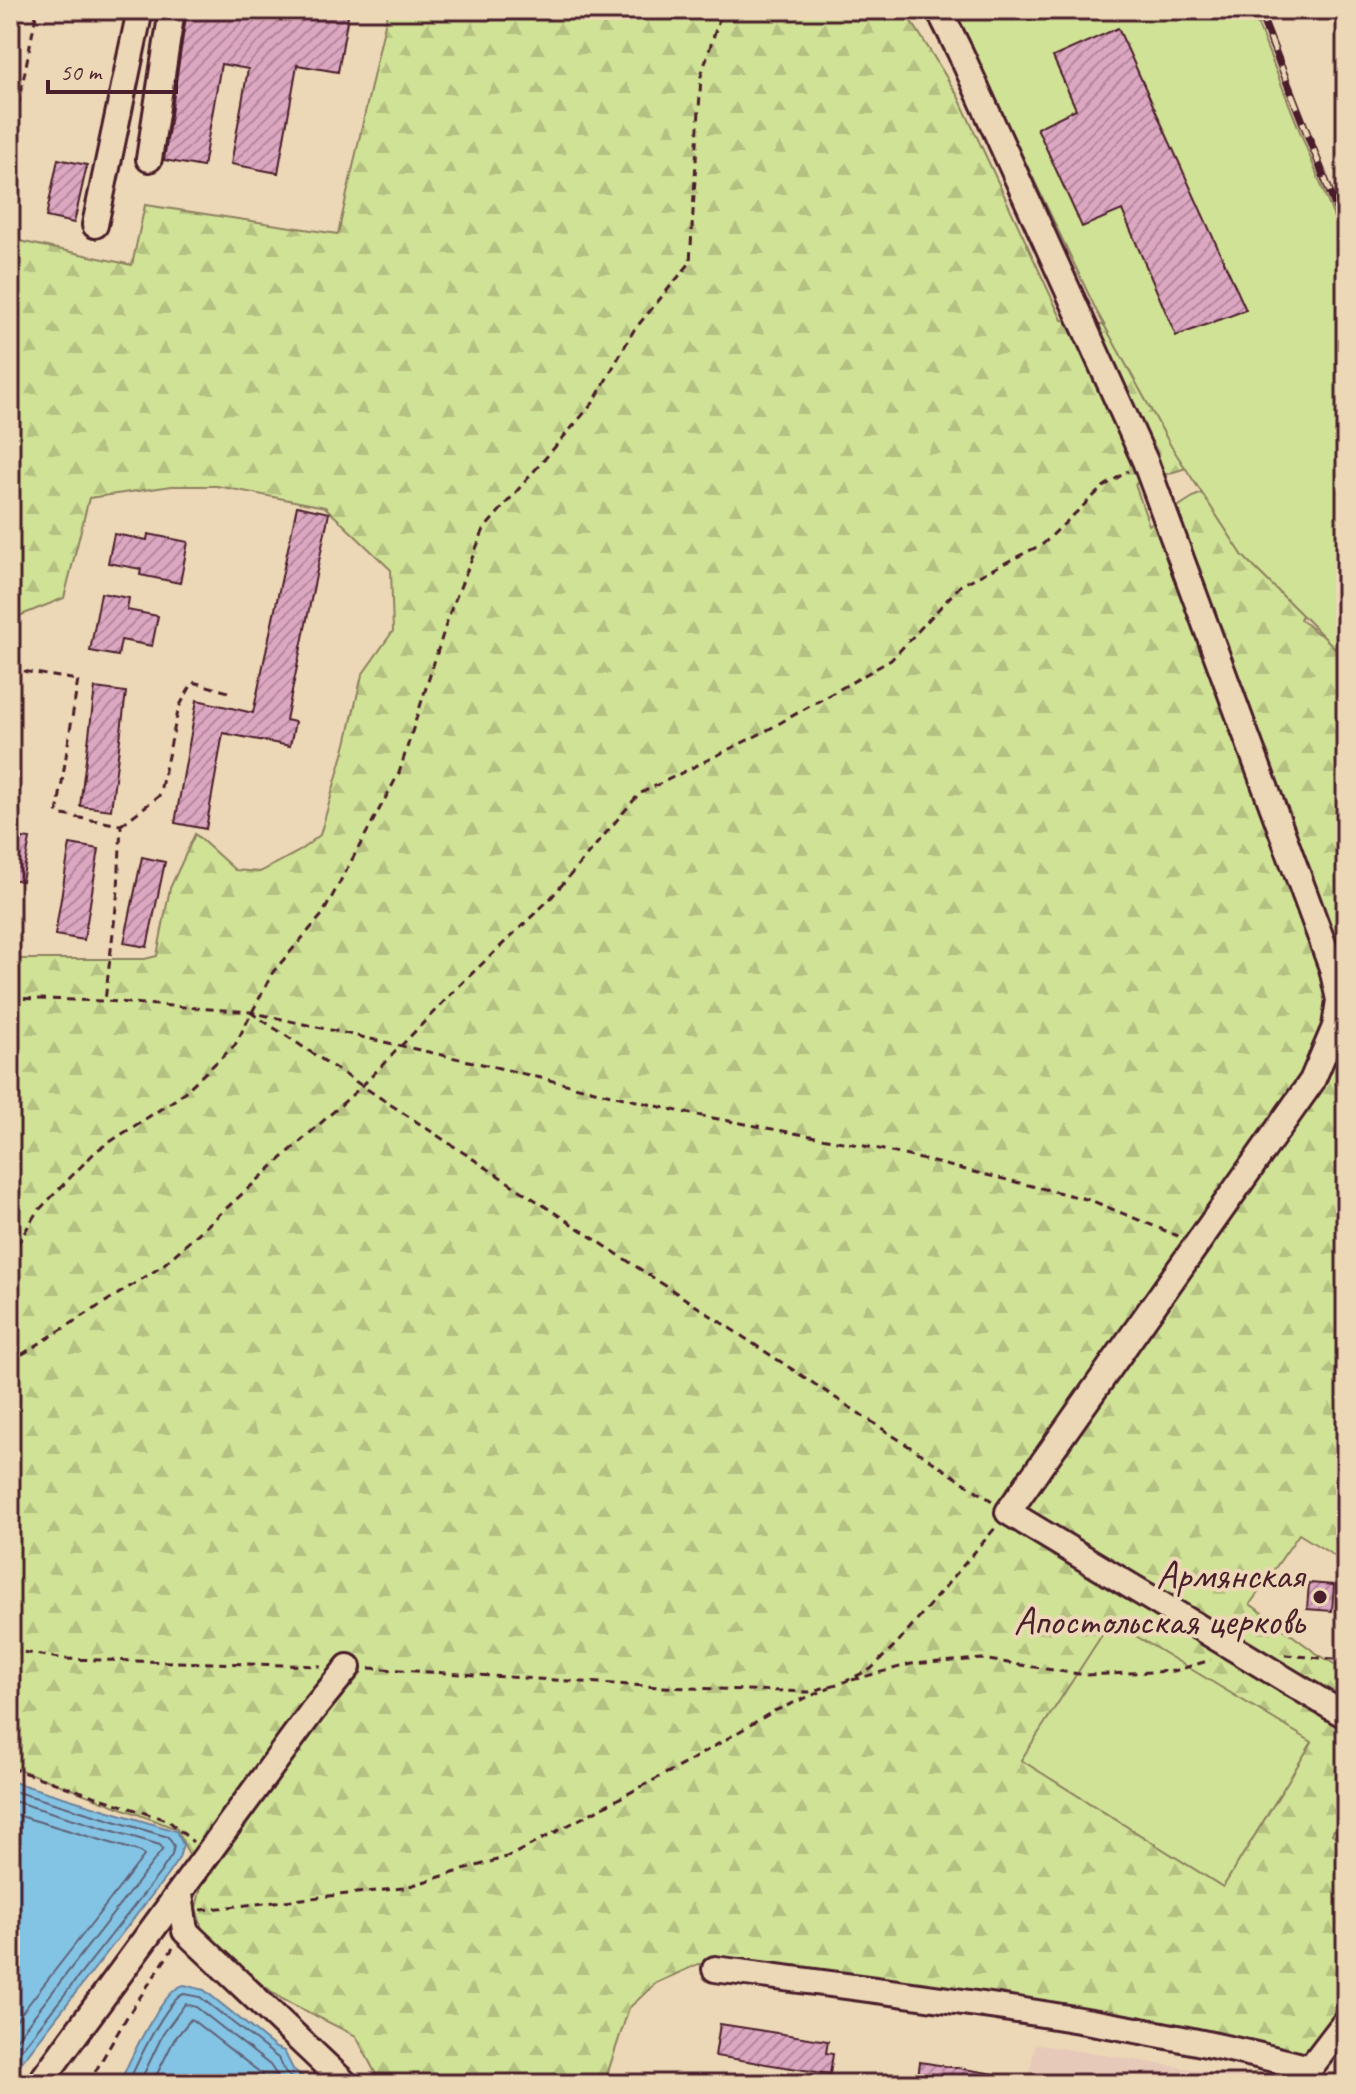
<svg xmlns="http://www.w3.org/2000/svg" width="1356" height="2094" viewBox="0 0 1356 2094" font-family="Caveat,sans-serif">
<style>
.built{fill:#e7c9b9}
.forest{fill:url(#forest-firs);stroke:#8d8060;stroke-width:2}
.green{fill:#d0e296;stroke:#8d8060;stroke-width:2}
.water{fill:#83c3e4;stroke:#6c819a;stroke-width:2}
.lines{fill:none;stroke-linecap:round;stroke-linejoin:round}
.shore{stroke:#616175;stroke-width:2}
.building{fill:url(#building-hatch);stroke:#4a1f2b;stroke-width:2}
.minor-casing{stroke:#4a1f2b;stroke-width:30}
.path{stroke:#4a1f2b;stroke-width:3;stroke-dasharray:8 6;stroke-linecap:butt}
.minor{stroke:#ecd8b6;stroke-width:24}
.rail-casing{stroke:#4a1f2b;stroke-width:8}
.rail{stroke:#ecd8b6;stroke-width:5;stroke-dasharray:15;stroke-linecap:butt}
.poi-dot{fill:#4a1f2b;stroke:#ecd8b6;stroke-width:3}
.labels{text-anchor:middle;stroke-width:8;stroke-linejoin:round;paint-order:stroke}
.poi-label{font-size:40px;fill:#4a1f2b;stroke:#ecd8b6;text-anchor:end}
</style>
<defs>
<pattern id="forest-firs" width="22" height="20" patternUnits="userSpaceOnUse" patternTransform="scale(2)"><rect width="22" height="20" fill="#d0e296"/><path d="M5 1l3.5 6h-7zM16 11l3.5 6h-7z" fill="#b4c181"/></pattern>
<pattern id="building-hatch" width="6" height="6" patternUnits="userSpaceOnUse" patternTransform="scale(2)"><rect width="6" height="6" fill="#dca7c1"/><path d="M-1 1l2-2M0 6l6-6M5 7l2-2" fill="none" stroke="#b4879d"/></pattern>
</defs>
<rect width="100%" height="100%" fill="#ecd8b6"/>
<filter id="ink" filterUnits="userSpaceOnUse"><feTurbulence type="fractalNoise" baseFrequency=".0125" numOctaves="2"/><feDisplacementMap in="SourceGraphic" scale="16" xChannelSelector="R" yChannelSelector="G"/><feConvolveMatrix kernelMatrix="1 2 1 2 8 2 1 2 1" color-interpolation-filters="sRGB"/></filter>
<g filter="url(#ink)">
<path class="built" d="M 1035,2044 L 1272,2082 L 1279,2084 L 1028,2084 Z"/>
<path class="forest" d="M 388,10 L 902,10 L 916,28 L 958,96 L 1062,320 L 1133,329 L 1209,461 L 1135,484 L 1149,525 L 1195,496 L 1227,483 L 1309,602 L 1300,619 L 1317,633 L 1346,647 L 1346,1563 L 1299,1534 L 1250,1604 L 1316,1653 L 1346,1671 L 1346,1817 L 1339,1819 L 1332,1834 L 1346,1843 L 1346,2026 L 1313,2049 L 1290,2056 L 748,1967 L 698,1964 L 656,1983 L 629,2008 L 604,2084 L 381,2084 L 356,2036 L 282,1999 L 223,1956 L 203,1932 L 196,1908 L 202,1883 L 177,1829 L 10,1766 L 10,959 L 145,959 L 157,956 L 170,888 L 195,834 L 235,870 L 260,872 L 298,852 L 320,835 L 346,744 L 362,675 L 393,631 L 391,570 L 325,507 L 217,486 L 172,486 L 89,498 L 64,598 L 19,616 L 10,608 L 10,239 L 132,265 L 145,205 L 338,234 Z"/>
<path class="green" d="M 953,10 L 1252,10 L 1346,248 L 1346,659 L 1243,556 L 1171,446 L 1097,312 Z
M 1111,1621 L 1312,1742 L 1223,1887 L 1021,1760 Z"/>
<path class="water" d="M 10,1781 L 176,1831 L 183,1844 L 179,1858 L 166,1877 L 10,2077 Z
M 184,1985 L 204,1990 L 276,2048 L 284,2051 L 293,2069 L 312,2084 L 120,2084 C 127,2063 164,1988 184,1985 Z"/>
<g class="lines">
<path class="shore" d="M 10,1790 L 168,1837 L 174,1846 L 172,1855 L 160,1873 L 10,2064
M 10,1800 L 160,1845 L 163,1849 L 10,2047
M 10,1813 L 141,1852 L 144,1856 L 10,2028
M 128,2084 C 136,2065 167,1999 184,1994 L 200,1997 L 278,2058 L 286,2073 L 299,2084
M 139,2084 L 163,2034 L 185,2004 L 196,2007 L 270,2065 L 283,2084
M 152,2084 L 174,2040 L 191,2019 L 262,2074 L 267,2084"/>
</g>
<path class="building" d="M 187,10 L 205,10 L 246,17 L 248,10 L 349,10 L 338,72 L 297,65 L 278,173 L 231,164 L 248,69 L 221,64 L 203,167 L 164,160 Z
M 1118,28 L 1246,310 L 1176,336 L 1122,210 L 1082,227 L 1037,128 L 1076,109 L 1053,57 Z
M 58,159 L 87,165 L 74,223 L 46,217 Z
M 297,506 L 329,513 L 286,720 L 295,722 L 290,746 L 223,733 L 206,829 L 175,823 L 197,700 L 253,713 Z
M 114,534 L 147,540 L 148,534 L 188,542 L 180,583 L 140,575 L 141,569 L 108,563 Z
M 101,593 L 129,598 L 127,610 L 158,616 L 152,646 L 121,640 L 118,656 L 90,651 Z
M 95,688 L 126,692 L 111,810 L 80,806 Z
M 10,836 L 30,839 L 22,881 L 10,879 Z
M 70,844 L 99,849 L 84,940 L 55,935 Z
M 142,857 L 165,862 L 147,947 L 124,943 Z
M 1309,1583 L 1334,1585 L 1332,1611 L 1307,1609 Z
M 720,2024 L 828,2041 L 826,2053 L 833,2054 L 830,2074 L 715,2056 Z
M 920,2062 L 1008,2076 L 1008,2084 L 917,2084 Z"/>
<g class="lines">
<defs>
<path id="minor" d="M 939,10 L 960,52 L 1145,461 L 1332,968 L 1339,1000 L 1335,1027 L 1312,1081 L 1008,1512 L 1346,1716
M 149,159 L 172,10
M 95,225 L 140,10
M 180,1894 L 185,1931 L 346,2084
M 715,1969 C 914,1995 1115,2018 1310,2068 L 1346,2021
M 39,2084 L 313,1710 L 348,1667"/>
</defs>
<use href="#minor" class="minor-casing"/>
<path class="path" d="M 10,147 L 37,10
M 10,669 L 78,680 L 57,814 L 121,825 L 118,890 L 105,1001
M 121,825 L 159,796 L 179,707 L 193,682 L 232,693
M 10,998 L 105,1001 L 250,1012 L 491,1066 L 686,1113 L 875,1148 L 1090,1200 L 1178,1236
M 250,1012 L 992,1501
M 10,1257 L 36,1213 L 96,1151 L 179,1097 L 235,1045 L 273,972 L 322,915 L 399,773 L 450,612 L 484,529 L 593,403 L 634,330 L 690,263 L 701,76 L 722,10
M 10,1362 L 161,1267 L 362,1086 L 460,985 L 550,899 L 639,794 L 764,732 L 891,660 L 961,585 L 1043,544 L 1103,487 L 1128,471
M 10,1650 L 65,1659 L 321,1666
M 1285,1655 L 1346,1660
M 369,1668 L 661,1687 L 809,1692 L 844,1682 L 871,1669 L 898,1642 L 996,1527
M 852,1680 L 911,1664 L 982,1659 L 1085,1675 L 1174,1671 L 1211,1660
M 10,1768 L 169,1821 L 193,1842
M 201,1910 L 403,1888 L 510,1856 L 686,1763 L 774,1711 L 830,1688
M 88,2084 L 128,2015 L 173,1948"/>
<use href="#minor" class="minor"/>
<defs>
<path id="rail" d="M 1259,10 L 1346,233"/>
</defs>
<use href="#rail" class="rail-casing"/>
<use href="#rail" class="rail"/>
</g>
</g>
<circle class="poi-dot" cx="1320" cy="1597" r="8"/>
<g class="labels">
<g class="poi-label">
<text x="1304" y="1588">Армянская<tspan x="1304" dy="46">Апостольская церковь</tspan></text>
</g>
</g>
<rect width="1356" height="2094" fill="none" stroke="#ecd8b6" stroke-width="40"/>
<rect x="20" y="20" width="1316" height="2054" fill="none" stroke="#4a1f2b" stroke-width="3" filter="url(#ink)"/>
<path d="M48 80v12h128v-12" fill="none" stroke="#4a1f2b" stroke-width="4"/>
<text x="60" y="80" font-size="24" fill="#4a1f2b" stroke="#ecd8b6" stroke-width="6" paint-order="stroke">50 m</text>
</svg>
